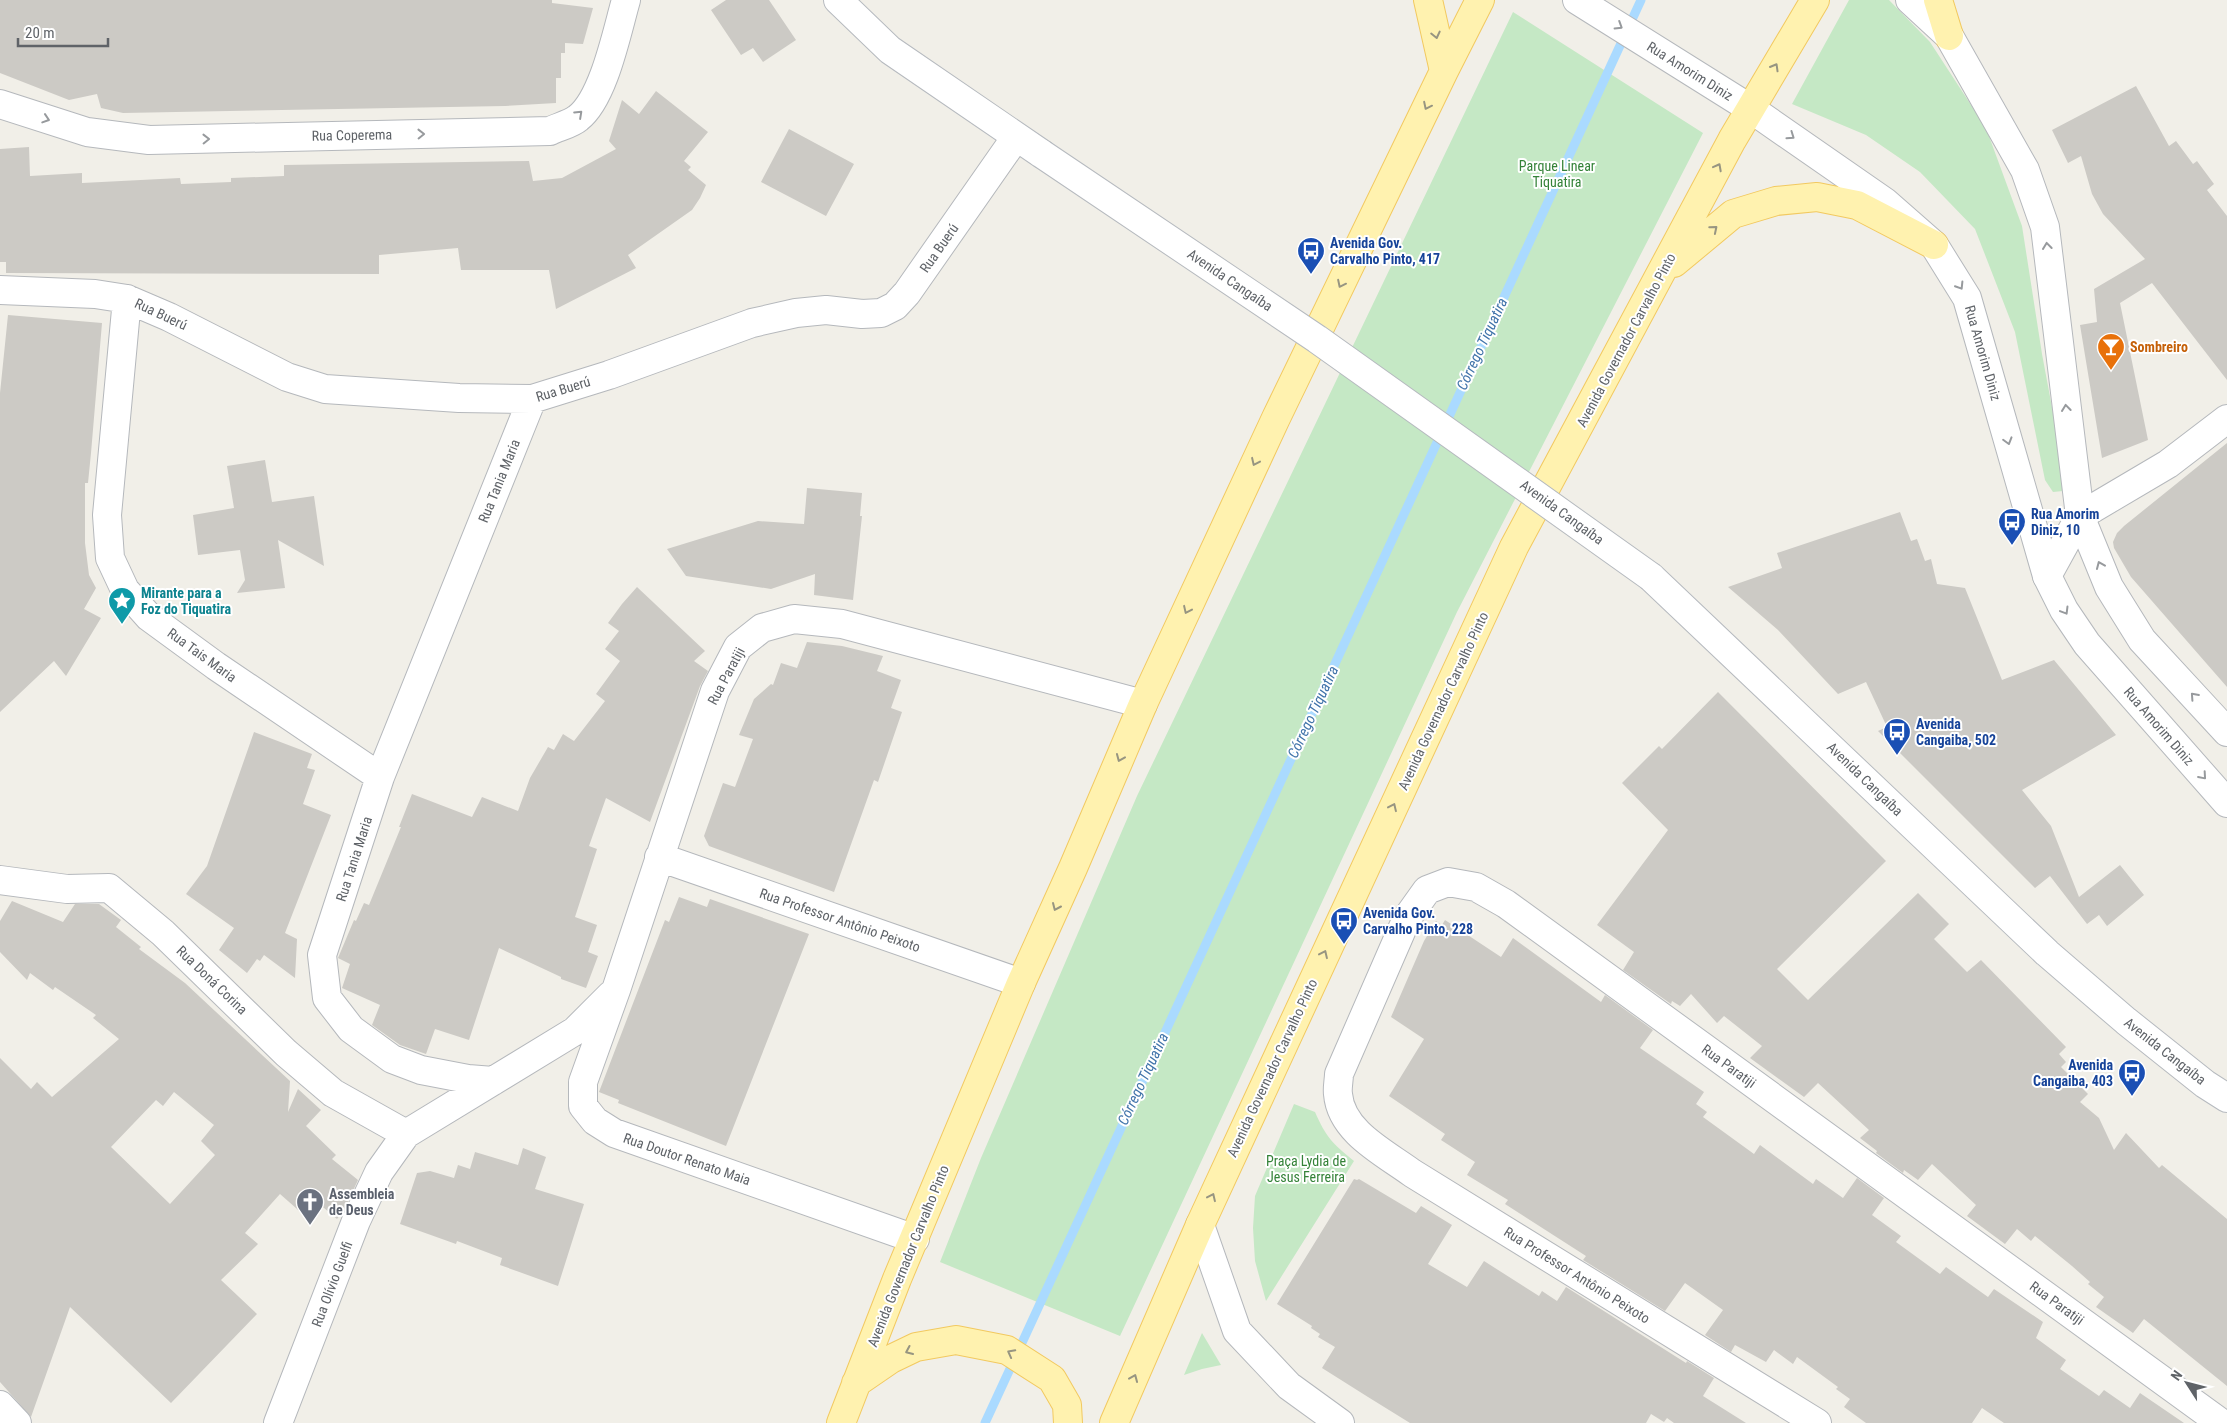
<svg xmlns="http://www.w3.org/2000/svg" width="2227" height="1423" viewBox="0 0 2227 1423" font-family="'Roboto Condensed',sans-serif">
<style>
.green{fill:#c5e8c5}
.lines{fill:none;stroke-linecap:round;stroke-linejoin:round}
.stream{stroke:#aadaff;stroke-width:9}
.building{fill:#cccac5;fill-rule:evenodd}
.minor-casing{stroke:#b5b8bc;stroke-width:30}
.tertiary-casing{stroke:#b5b8bc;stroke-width:30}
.secondary-casing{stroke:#b6babf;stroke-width:30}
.primary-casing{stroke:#f2c960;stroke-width:30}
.minor{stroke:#fff;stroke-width:28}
.tertiary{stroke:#fff;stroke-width:28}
.secondary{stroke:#fff;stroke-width:28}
.primary{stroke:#fff2af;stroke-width:28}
.secondary-bridge-casing{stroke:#b6babf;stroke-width:30;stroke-linecap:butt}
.secondary-bridge{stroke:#fff;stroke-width:28}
.oneway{stroke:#979a9d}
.oneway2{stroke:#979581}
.labels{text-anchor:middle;stroke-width:4;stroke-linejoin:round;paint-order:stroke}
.street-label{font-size:14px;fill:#5f6368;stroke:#fff}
.park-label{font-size:14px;fill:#348238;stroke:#fff}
.transit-label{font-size:14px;font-weight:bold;fill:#164399;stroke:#fff;text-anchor:start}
.food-label{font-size:14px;font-weight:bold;fill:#c56008;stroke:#fff;text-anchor:start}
.culture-label{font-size:14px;font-weight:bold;fill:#0d838f;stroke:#fff;text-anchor:start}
.worship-label{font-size:14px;font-weight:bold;fill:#5b616d;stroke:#fff;text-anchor:start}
.water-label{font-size:15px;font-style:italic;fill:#4174aa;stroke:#fff}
</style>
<rect width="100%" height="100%" fill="#f1efe8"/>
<path class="green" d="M 1849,0 L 1889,0 L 1930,42 L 1986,128 L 2022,226 L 2042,354 L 2066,482 L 2063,491 L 2053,492 L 2045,480 L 2015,332 L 1975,229 L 1920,172 L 1866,135 L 1792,104 Z
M 1513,12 L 1703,133 L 1457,612 L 1120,1336 L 940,1262 L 981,1158 L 1137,796 Z
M 1294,1104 L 1315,1112 C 1326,1137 1332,1143 1354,1161 L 1266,1301 L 1255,1261 L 1253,1228 L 1255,1196 Z
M 1202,1333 L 1221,1365 L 1202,1369 L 1184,1375 Z"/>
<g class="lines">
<path class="stream" d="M 985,1423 L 1641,0"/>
</g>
<path class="building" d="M 0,0 L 552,0 L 552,3 L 593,8 L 583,44 L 565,43 L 565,53 L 561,53 L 561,78 L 556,78 L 556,103 L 505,106 L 123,113 L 101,108 L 97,94 L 69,100 L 0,73 Z
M 726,0 L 769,0 L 796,40 L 763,62 L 753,48 L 741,55 L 711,10 Z
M 2136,86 L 2169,146 L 2176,141 L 2193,164 L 2197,161 L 2214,184 L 2207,190 L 2227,216 L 2227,380 L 2152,283 L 2120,303 L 2148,440 L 2102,458 L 2080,325 L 2097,322 L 2094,289 L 2145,259 L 2103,214 L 2092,194 L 2081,156 L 2068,163 L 2052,130 Z
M 656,91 L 708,132 L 684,161 L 691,167 L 688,170 L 706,185 L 700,198 L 692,210 L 628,255 L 636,268 L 556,309 L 549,270 L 461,270 L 458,248 L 379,255 L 379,274 L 6,273 L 6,262 L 0,262 L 0,149 L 29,147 L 30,176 L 82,173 L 82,183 L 180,178 L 181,184 L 231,182 L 231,178 L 284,176 L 284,165 L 529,161 L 533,181 L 562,178 L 616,149 L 609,141 L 622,100 L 639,114 Z
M 789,129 L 854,164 L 826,216 L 761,182 Z
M 8,315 L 102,323 L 91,453 L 88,483 L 85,483 L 85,543 L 89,575 L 96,588 L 84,609 L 101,618 L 66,676 L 54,661 L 0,712 L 0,393 Z
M 2227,443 L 2227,687 L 2131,577 L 2114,548 L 2113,542 L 2117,533 L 2124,526 Z
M 265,460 L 272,502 L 314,496 L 324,566 L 278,540 L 285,588 L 237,593 L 245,580 L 240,550 L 198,555 L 193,515 L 234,508 L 227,466 Z
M 807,488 L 862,493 L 860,516 L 862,516 L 853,600 L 814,595 L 815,574 L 771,589 L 686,576 L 667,549 L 758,521 L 804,524 Z
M 1900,512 L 1911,541 L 1917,539 L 1925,561 L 1931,559 L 1937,584 L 1965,588 L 2002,680 L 2054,660 L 2116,735 L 2022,790 L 2051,826 L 2079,897 L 2120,865 L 2144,895 L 2107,926 L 2099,915 L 2087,924 L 2050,876 L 2035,888 L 1878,731 L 1887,727 L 1866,682 L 1838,694 L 1778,630 L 1728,587 L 1782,568 L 1777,553 Z
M 637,587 L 705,651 L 694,661 L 708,671 L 700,686 L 650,822 L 606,798 L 589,846 L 597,849 L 575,917 L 597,925 L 588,952 L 598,956 L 586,988 L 561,979 L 561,977 L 499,948 L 469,1040 L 435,1029 L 426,1054 L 400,1045 L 372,1025 L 380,1005 L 342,988 L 350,964 L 338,958 L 354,920 L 356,921 L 364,903 L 369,905 L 401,827 L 399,827 L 412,794 L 472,817 L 482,797 L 518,811 L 530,778 L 548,747 L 554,750 L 563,734 L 574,741 L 605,701 L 596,694 L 620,661 L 605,649 L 619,631 L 608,623 L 622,604 Z
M 807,642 L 842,646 L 883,656 L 877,671 L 901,680 L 891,708 L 902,712 L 878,782 L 874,780 L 834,892 L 709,846 L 704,836 L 723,783 L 735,787 L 753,739 L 739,735 L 754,699 L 771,684 L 773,685 L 781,663 L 797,668 Z
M 1718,692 L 1886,861 L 1777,969 L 1808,1000 L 1918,893 L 1949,924 L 1934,939 L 1967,972 L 1981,960 L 2066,1047 L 2059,1054 L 2066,1062 L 2061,1067 L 2088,1094 L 2080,1102 L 2099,1118 L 2114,1150 L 2126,1133 L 2159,1168 L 2162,1165 L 2227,1219 L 2227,1386 L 2144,1319 L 2133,1333 L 2096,1307 L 2104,1297 L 2088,1284 L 2090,1282 L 2072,1266 L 2035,1236 L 2031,1241 L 2017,1229 L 2005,1244 L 1967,1216 L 1976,1205 L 1932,1164 L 1918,1180 L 1904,1170 L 1903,1173 L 1876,1153 L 1877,1151 L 1860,1138 L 1869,1130 L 1818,1083 L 1804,1097 L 1750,1058 L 1762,1046 L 1724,1016 L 1717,1023 L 1691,994 L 1680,1006 L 1672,1001 L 1671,1004 L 1623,970 L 1634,952 L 1597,925 L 1668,830 L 1622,783 L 1659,746 L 1662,749 Z
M 254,732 L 312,754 L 307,768 L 315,770 L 303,804 L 331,815 L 285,933 L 297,939 L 295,978 L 264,955 L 260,961 L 257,959 L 247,973 L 219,950 L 234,928 L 186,894 L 207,866 Z
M 679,897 L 707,907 L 710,899 L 809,934 L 726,1146 L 618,1103 L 619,1100 L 599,1092 L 665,920 L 669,922 Z
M 12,901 L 63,922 L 75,904 L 99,904 L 121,920 L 116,927 L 141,947 L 139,949 L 185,983 L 290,1081 L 288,1112 L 298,1089 L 321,1110 L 306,1126 L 336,1155 L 332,1159 L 358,1180 L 344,1210 L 337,1219 L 317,1202 L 305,1216 L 280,1194 L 245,1233 L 258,1244 L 221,1280 L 257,1314 L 171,1403 L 70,1307 L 31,1417 L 0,1382 L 0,1058 L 31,1089 L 37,1082 L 52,1097 L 119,1039 L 93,1018 L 96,1015 L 55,987 L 53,990 L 30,973 L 27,980 L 0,952 L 0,921 ZM 174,1092 L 214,1125 L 201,1141 L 215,1155 L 170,1204 L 111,1147 L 156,1100 L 163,1106 Z
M 1445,920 L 1501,957 L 1513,938 L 1601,1002 L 1605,995 L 1653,1030 L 1640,1048 L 1704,1092 L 1696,1104 L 1707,1112 L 1703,1117 L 1754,1154 L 1760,1145 L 1813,1184 L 1816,1179 L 1843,1198 L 1857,1178 L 1884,1198 L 1872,1215 L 1901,1236 L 1896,1242 L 1940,1274 L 1946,1267 L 1988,1297 L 1994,1289 L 2043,1322 L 2036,1338 L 2066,1360 L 2060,1369 L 2099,1396 L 2104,1390 L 2130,1408 L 2140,1393 L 2184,1423 L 2004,1423 L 1982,1408 L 1972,1423 L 1866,1423 L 1844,1407 L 1850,1399 L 1836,1389 L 1838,1387 L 1797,1357 L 1793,1364 L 1774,1350 L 1766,1362 L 1735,1345 L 1731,1352 L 1705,1335 L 1723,1310 L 1685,1283 L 1665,1311 L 1583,1260 L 1586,1256 L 1505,1204 L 1508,1200 L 1467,1175 L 1475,1162 L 1441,1140 L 1445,1134 L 1389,1096 L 1424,1039 L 1391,1017 L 1424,941 L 1436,921 L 1442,925 Z
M 523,1148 L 546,1157 L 535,1189 L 584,1204 L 558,1286 L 500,1265 L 502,1258 L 457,1241 L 456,1244 L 400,1224 L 417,1173 L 430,1171 L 454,1178 L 458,1165 L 470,1169 L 475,1152 L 518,1165 Z
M 1354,1179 L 1357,1180 L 1359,1179 L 1416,1213 L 1421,1206 L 1452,1225 L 1428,1264 L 1467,1287 L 1484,1261 L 1539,1296 L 1542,1291 L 1557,1301 L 1566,1287 L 1686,1363 L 1687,1361 L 1714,1378 L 1703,1396 L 1746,1423 L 1674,1423 L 1667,1418 L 1664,1422 L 1651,1414 L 1646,1423 L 1410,1423 L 1368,1397 L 1322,1368 L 1335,1347 L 1318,1337 L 1320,1334 L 1311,1328 L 1312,1326 L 1277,1304 Z"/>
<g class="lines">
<defs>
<path id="minor" d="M 0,104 L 87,132 L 149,140 L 550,131 C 558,127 571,124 578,118 C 604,98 617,31 626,0
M 0,290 L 95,294 L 127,299 L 169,317 L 287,377 L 325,389 L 459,398 L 532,399 L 609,375 L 752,323 L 796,313 L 826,310 L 862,314 L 881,313 L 895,306 L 907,293 L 1016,137
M 127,299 L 107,515 L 110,558 L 125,590 L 149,617 L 216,666 L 380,777
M 2047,576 L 2080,516 L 2168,464 L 2227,419
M 659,857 L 1021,983
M 0,880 L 67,889 L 109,888 L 163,933 L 286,1053 L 333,1093 L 406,1134
M 493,1081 L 468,1079 L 421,1070 L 392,1059 L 351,1029 L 327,998 L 322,955 L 380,777 L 532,399
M 1200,1225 L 1237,1331 L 1289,1386 L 1340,1423
M 915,1239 L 614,1133 L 595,1121 L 583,1106 L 583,1082 L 616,990 L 715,691 L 738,647 L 762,628 L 794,619 L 842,624 L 1143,704
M 0,1405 L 17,1423
M 278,1423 L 356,1221 L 379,1172 L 406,1134 L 575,1031 L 611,995
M 1817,1423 L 1412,1173 C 1385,1153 1341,1132 1338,1094 C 1337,1088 1339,1080 1339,1074 L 1407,918 L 1427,890 L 1448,882 L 1476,887 L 1506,904 L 2221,1423"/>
<path id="tertiary" d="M 1577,0 L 1751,109 L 1885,202 L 1934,245 L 1967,298 L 2047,576 L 2064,610 L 2087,644 L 2227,803
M 1910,0 L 1949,36 L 2025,170 L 2045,227 L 2080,516 L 2109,587 L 2142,640 L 2227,732"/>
<path id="secondary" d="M 838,0 L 890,50 L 1042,154
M 1651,577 L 2047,953 L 2126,1021 L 2205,1084 L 2227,1098"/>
<path id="primary" d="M 1428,0 L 1444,71
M 1938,0 L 1949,36
M 1674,263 L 1733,214 L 1776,201 L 1817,197 L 1857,205 L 1934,245
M 856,1383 L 891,1359 L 916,1347 L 956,1340 L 1007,1350 L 1052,1379 L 1067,1405 L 1068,1423
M 841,1423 L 897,1279 L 1021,983 L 1073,868 L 1143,704 L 1276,418 L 1444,71 L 1480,0
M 1114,1423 L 1200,1225 L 1514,547 L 1732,140 L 1815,0"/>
</defs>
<use href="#minor" class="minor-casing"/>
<use href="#tertiary" class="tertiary-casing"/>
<use href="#secondary" class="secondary-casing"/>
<use href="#primary" class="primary-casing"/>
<use href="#minor" class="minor"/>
<use href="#tertiary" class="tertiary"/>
<use href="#secondary" class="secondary"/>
<use href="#primary" class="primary"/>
<defs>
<path id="secondary-bridge" d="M 1042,154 L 1317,339 L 1651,577"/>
</defs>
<use href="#secondary-bridge" class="secondary-bridge-casing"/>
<use href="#secondary-bridge" class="secondary-bridge"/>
</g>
<defs><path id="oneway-chevron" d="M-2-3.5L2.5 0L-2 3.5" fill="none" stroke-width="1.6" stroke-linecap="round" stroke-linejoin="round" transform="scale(1.25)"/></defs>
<g class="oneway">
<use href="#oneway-chevron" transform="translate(1619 26) rotate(32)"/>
<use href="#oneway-chevron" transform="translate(579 114) rotate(-43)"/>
<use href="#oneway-chevron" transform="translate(46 119) rotate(18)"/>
<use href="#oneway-chevron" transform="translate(421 134) rotate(-1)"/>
<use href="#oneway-chevron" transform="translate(1791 136) rotate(35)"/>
<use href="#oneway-chevron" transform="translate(206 139) rotate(-1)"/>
<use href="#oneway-chevron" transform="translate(2047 246) rotate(-97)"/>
<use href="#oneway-chevron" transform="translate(1960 286) rotate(58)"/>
<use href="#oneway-chevron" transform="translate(2066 408) rotate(-97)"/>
<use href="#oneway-chevron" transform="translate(2008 441) rotate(74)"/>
<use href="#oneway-chevron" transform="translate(2100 565) rotate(-113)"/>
<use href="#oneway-chevron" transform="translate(2065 611) rotate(59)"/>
<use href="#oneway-chevron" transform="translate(2194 696) rotate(-132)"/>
<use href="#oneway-chevron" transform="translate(2203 776) rotate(49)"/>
</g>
<g class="oneway2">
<use href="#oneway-chevron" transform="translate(1436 35) rotate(77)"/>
<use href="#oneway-chevron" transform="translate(1775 67) rotate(-60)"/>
<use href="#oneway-chevron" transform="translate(1427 106) rotate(116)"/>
<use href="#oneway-chevron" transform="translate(1718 167) rotate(-62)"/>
<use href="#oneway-chevron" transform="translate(1714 229) rotate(-40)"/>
<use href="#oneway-chevron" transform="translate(1341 284) rotate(116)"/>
<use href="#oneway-chevron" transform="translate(1255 462) rotate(115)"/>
<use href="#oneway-chevron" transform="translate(1187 610) rotate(115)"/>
<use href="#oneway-chevron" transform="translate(1120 758) rotate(113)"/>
<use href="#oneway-chevron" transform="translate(1393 807) rotate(-65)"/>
<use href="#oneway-chevron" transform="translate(1056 907) rotate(114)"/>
<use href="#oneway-chevron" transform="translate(1324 954) rotate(-65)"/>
<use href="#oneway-chevron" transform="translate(1212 1197) rotate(-65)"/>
<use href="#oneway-chevron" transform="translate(909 1351) rotate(156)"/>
<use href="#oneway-chevron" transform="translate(1011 1353) rotate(-152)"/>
<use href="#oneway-chevron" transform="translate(1134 1378) rotate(-67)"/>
</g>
<defs>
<symbol id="bus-pin" viewBox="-11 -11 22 30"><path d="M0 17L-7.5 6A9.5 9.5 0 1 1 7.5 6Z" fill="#1a4fb4" stroke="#fff"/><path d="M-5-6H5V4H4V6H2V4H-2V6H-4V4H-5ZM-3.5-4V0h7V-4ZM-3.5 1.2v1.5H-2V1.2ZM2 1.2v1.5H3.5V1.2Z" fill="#fff"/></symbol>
<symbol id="bar-pin" viewBox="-11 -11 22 30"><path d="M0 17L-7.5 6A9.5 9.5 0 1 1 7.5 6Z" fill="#e8710a" stroke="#fff"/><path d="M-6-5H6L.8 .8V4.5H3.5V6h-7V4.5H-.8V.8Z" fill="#fff"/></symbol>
<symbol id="sight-pin" viewBox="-11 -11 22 30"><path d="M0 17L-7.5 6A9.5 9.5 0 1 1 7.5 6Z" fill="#0f9aa8" stroke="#fff"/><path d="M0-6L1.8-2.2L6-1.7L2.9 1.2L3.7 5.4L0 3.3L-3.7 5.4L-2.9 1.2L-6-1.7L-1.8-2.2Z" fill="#fff"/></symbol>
<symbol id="church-pin" viewBox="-11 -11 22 30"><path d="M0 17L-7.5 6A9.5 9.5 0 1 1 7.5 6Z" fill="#6b7280" stroke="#fff"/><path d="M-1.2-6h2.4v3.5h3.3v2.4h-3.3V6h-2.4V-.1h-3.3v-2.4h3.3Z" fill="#fff"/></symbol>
</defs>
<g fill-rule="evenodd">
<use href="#bus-pin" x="1295" y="235" width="32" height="43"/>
<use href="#bar-pin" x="2095" y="331" width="32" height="43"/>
<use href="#bus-pin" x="1996" y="506" width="32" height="43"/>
<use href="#sight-pin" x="106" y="585" width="32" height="43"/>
<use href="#bus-pin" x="1881" y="716" width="32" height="43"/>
<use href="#bus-pin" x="1328" y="905" width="32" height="43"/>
<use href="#bus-pin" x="2116" y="1057" width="32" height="43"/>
<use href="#church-pin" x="294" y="1186" width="32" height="43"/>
</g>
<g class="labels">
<g class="street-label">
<text transform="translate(1690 71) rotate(32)" y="5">Rua Amorim Diniz</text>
<text transform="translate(352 135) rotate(-1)" y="5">Rua Coperema</text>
<text transform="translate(939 248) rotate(-55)" y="5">Rua Buerú</text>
<text transform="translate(1230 280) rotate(34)" y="5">Avenida Cangaíba</text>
<text transform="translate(161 314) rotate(25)" y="5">Rua Buerú</text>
<text transform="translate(1626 340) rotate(-62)" y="5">Avenida Governador Carvalho Pinto</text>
<text transform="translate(1983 353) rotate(74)" y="5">Rua Amorim Diniz</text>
<text transform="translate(563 389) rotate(-17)" y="5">Rua Buerú</text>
<text transform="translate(499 481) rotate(-68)" y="5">Rua Tania Maria</text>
<text transform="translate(1562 512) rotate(36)" y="5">Avenida Cangaíba</text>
<text transform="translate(202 655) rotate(36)" y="5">Rua Tais Maria</text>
<text transform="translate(726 676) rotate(-62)" y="5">Rua Paratiji</text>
<text transform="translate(1443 701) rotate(-65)" y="5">Avenida Governador Carvalho Pinto</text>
<text transform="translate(2159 726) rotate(49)" y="5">Rua Amorim Diniz</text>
<text transform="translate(1865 779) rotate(44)" y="5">Avenida Cangaíba</text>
<text transform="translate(354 859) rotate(-72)" y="5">Rua Tania Maria</text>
<text transform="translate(840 920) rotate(19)" y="5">Rua Professor Antônio Peixoto</text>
<text transform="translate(212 980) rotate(44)" y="5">Rua Doná Corina</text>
<text transform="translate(2165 1051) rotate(38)" y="5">Avenida Cangaíba</text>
<text transform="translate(1729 1066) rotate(36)" y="5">Rua Paratiji</text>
<text transform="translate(1272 1068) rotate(-65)" y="5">Avenida Governador Carvalho Pinto</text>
<text transform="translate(687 1159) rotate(19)" y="5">Rua Doutor Renato Maia</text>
<text transform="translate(908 1256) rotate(-68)" y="5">Avenida Governador Carvalho Pinto</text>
<text transform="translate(1577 1275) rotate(32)" y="5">Rua Professor Antônio Peixoto</text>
<text transform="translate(332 1284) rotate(-69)" y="5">Rua Olívio Guelfi</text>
<text transform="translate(2057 1303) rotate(36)" y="5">Rua Paratiji</text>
</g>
<g class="park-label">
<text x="1557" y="171">Parque Linear<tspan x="1557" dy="16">Tiquatira</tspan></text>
<text x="1306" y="1166">Praça Lydia de<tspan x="1306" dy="16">Jesus Ferreira</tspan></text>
</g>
<g class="transit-label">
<text x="1330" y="248">Avenida Gov.<tspan x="1330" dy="16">Carvalho Pinto, 417</tspan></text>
<text x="2031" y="519">Rua Amorim<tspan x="2031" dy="16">Diniz, 10</tspan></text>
<text x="1916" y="729">Avenida<tspan x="1916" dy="16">Cangaiba, 502</tspan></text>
<text x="1363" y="918">Avenida Gov.<tspan x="1363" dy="16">Carvalho Pinto, 228</tspan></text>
<text x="2113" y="1070" text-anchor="end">Avenida<tspan x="2113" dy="16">Cangaiba, 403</tspan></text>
</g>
<g class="food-label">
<text x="2130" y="352">Sombreiro</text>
</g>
<g class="culture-label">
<text x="141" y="598">Mirante para a<tspan x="141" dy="16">Foz do Tiquatira</tspan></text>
</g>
<g class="worship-label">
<text x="329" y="1199">Assembleia<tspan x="329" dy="16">de Deus</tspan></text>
</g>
<g class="water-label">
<text transform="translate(1482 344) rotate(-65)" y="5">Córrego Tiquatira</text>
<text transform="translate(1313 712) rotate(-65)" y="5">Córrego Tiquatira</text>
<text transform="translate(1143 1079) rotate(-65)" y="5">Córrego Tiquatira</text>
</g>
</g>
<g transform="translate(2187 1383) rotate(306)" stroke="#ffffff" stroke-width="4" paint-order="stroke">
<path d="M0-4L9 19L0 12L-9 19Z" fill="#5f6368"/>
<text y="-8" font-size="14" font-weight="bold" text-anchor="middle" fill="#5f6368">N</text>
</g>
<path d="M18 38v8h90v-8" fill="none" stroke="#5f6368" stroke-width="2.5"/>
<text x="25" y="38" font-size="15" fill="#5f6368" stroke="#ffffff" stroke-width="4" paint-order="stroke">20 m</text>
</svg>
